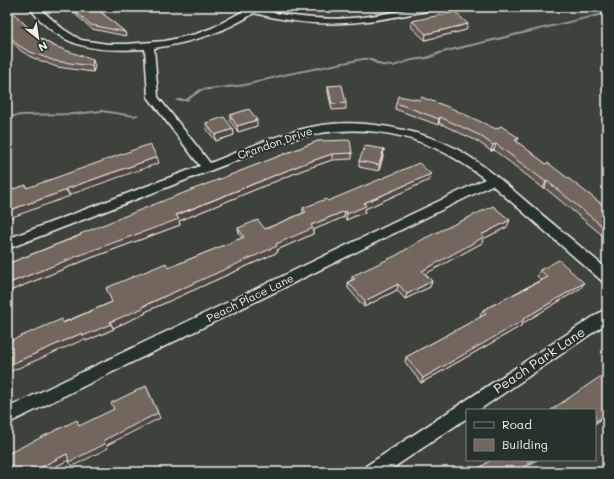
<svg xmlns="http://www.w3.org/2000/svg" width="614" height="479" viewBox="0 0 614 479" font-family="Mali,sans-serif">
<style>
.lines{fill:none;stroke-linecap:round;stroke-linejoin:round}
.stream{fill:#8a9e9c;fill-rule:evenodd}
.minor-casing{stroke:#f4f1e8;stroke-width:3}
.minor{fill:#26332d;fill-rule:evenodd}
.wall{fill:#625850;stroke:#f4f1e8}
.shaded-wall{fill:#504741;stroke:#f4f1e8}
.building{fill:#72665d;stroke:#f4f1e8}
.labels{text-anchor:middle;stroke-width:4;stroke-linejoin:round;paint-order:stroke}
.street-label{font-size:11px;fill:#f4f1e8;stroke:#26332d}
.near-street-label{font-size:13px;fill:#f4f1e8;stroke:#26332d}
</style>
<rect width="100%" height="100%" fill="#3d423b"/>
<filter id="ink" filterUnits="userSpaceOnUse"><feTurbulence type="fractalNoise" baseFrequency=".025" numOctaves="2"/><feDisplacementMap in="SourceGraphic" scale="8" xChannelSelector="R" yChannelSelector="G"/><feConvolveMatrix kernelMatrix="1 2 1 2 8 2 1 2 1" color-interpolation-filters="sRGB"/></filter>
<g filter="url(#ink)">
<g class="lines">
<path class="stream" d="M 607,12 L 607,14 L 443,53 L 428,59 L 412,61 L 393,67 L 381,66 L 368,60 L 363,60 L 284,76 L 245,86 L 201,91 L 187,101 L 177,101 L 175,100 L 177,99 L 186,99 L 200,89 L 245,84 L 284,74 L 363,58 L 370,58 L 382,64 L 393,65 L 412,59 L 426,57 L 442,51 Z
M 102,110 L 134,115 L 137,114 L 139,115 L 134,117 L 102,112 L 75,115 L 21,116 L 7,118 L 7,116 L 21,114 L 75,113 Z"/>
<defs>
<path id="minor" d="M 29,7 L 38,7 L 63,29 L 81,40 L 108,44 L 127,44 L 165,41 L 196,34 L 212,28 L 251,7 L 260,7 L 259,9 C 293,18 327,21 363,17 C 388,14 411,7 436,7 L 432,10 C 365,23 322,31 254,13 C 224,33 189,43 154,48 L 158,97 L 210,163 C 246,149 283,131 322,125 C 363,119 418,129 455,148 C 482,163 505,183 528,203 C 554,225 581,247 607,269 L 607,282 L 602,281 L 492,185 L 7,424 L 7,408 L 485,179 C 473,170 460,161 447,154 C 398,127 339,124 287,141 L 7,249 L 7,239 L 200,166 L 148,97 L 145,49 C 95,52 61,49 29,7 Z
M 607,309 L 607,323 L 479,410 L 467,410 L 467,418 L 387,472 L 363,472 L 366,466 L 602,311 Z"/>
</defs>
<use href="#minor" class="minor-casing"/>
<use href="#minor" class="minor"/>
</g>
<path class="wall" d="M 7,7 L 38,37 L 54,46 L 95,66 L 93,72 L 57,67 L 31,57 L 21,51 L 7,36 Z
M 67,7 L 95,7 L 125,32 L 126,36 L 92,29 Z
M 412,21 L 466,30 L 425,40 L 411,27 Z
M 328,86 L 346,103 L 346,109 L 332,110 L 328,92 Z
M 396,103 L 519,138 L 517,142 L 546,164 L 607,208 L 607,239 L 545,188 L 543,188 L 494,150 L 491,151 L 477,141 L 439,123 L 438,125 L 395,109 Z
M 230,115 L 257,126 L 238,132 L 230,121 Z
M 206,123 L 233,129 L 234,135 L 216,141 L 207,130 Z
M 318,141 L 352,153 L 352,159 L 332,160 L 303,170 L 179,221 L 180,225 L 91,258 L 7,292 L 7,264 Z
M 384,149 L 383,156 L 379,171 L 359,167 L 359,161 Z
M 429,180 L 365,209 L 365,212 L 346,220 L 344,217 L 313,230 L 313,234 L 277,250 L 278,252 L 145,312 L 146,313 L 113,328 L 114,329 L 86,341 L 85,339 L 64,322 L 112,302 L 168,268 L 242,238 L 239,234 L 238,228 L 265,229 L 303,213 L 303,208 L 328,201 Z
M 507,227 L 483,239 L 482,243 L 425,274 L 432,281 L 430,287 L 405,299 L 397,290 L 364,307 L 348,288 L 348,282 L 352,280 L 352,276 Z
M 540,270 L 581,288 L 523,323 L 521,326 L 421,383 L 405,362 L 406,357 L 481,317 L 480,316 L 483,310 L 541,280 L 537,276 Z"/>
<path class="shaded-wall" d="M 468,24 L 466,30 L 425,40 L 426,34 Z
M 93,60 L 95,66 L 93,72 L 92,66 Z
M 440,117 L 439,123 L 438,125 L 439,119 Z
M 257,120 L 257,126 L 238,132 L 237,126 Z
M 233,129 L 234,135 L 216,141 L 215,135 Z
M 496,144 L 494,150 L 491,151 L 493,145 Z
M 384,149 L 383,156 L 379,171 L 379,165 Z
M 332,154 L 332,160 L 303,170 L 179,221 L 180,225 L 91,258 L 7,292 L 7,284 L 303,164 Z
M 157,157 L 159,163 L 69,195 L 66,189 Z
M 431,174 L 429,180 L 365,209 L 365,212 L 346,220 L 347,214 L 364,203 Z
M 547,181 L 545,188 L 543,188 L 546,182 Z
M 67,190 L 70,196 L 7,219 L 7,211 Z
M 345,211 L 344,217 L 313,230 L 313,234 L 277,250 L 278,252 L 145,312 L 146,313 L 113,328 L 110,322 L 276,244 L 311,225 Z
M 510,220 L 507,227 L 483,239 L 482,243 L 420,277 L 422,271 L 481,235 Z
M 432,281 L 430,287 L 405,299 L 407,294 Z
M 584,283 L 581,288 L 523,323 L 521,326 L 421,383 L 423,378 Z
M 398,284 L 397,290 L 364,307 L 365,301 Z
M 111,324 L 114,329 L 86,341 L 85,339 L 7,373 L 7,366 L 82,333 Z
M 146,386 L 160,418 L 107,445 L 108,448 L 73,466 L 69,462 L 104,440 Z
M 607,414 L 607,415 L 595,424 L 595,422 Z
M 67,454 L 71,459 L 44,472 L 31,472 Z
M 534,460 L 537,460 L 519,472 L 519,470 Z"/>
<path class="building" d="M 7,7 L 38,37 L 54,46 L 93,60 L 92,66 L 55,61 L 28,51 L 18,45 L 7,33 Z
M 70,7 L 95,7 L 125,32 L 91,25 Z
M 455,12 L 468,24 L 426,34 L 412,21 Z
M 342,85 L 346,103 L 332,104 L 328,86 Z
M 398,96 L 420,100 L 421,97 L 451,108 L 496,129 L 501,126 L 519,138 L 515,140 L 546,164 L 548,163 L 607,208 L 607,230 L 547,181 L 546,182 L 496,144 L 493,145 L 479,135 L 440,117 L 439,119 L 396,103 Z
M 249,109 L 257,120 L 237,126 L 230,115 Z
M 224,117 L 233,129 L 215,135 L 206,123 Z
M 350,140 L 352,153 L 332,154 L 303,164 L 176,215 L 179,219 L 88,252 L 7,284 L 7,264 L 81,235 L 80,234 L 155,204 L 318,141 Z
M 150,144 L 157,157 L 66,189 L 67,190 L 7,211 L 7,191 L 26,185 L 27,188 Z
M 365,146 L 384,149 L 379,165 L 359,161 Z
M 419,163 L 431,174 L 364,203 L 366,206 L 347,214 L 345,211 L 311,225 L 313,228 L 276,244 L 277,246 L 143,306 L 143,308 L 110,322 L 111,324 L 83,336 L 82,333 L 7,366 L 7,342 L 62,319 L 63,323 L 112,302 L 106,288 L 166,263 L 168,268 L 244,237 L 238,228 L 258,220 L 265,229 L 306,212 L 303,208 L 326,199 L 328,201 Z
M 493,206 L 510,220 L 481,235 L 484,237 L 422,271 L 432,281 L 407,294 L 398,284 L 365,301 L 348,282 L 355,279 L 352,276 L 365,270 L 397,255 L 425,238 Z
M 559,260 L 584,283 L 523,319 L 524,320 L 423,378 L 406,357 L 486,314 L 483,310 L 548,277 L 540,270 Z
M 607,372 L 607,414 L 595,422 L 595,410 L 551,410 Z
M 146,386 L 158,413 L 104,440 L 105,444 L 69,462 L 67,454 L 31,472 L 7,472 L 7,454 L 77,420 L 79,426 L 114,409 L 111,403 Z
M 491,460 L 534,460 L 519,470 L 521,472 L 473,472 Z
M 186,470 L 187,472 L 182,472 Z"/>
</g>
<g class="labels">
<g class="street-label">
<text transform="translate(275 143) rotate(-19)" y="4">Crandon Drive</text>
<text transform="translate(250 298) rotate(-26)" y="4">Peach Place Lane</text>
</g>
<g class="near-street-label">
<text transform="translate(539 360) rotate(-34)" y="5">Peach Park Lane</text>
</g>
</g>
<rect width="614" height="479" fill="none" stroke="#26332d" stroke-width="24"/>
<rect x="12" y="12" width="590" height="455" fill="none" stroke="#f4f1e8" stroke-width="1.5" filter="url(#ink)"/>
<rect x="466" y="409" width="130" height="52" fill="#26332d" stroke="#787f78"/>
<rect x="474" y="422" width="20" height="6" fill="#26332d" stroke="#787f78"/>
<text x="502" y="429" font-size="12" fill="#f4f1e8">Road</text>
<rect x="474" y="439" width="20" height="12" fill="#72665d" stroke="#787f78"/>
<text x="502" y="449" font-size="12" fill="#f4f1e8">Building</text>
<g transform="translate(38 38) rotate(150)" stroke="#26332d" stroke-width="3" paint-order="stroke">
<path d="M0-3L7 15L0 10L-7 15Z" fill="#f4f1e8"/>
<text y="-6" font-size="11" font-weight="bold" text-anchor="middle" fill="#f4f1e8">N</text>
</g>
</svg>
